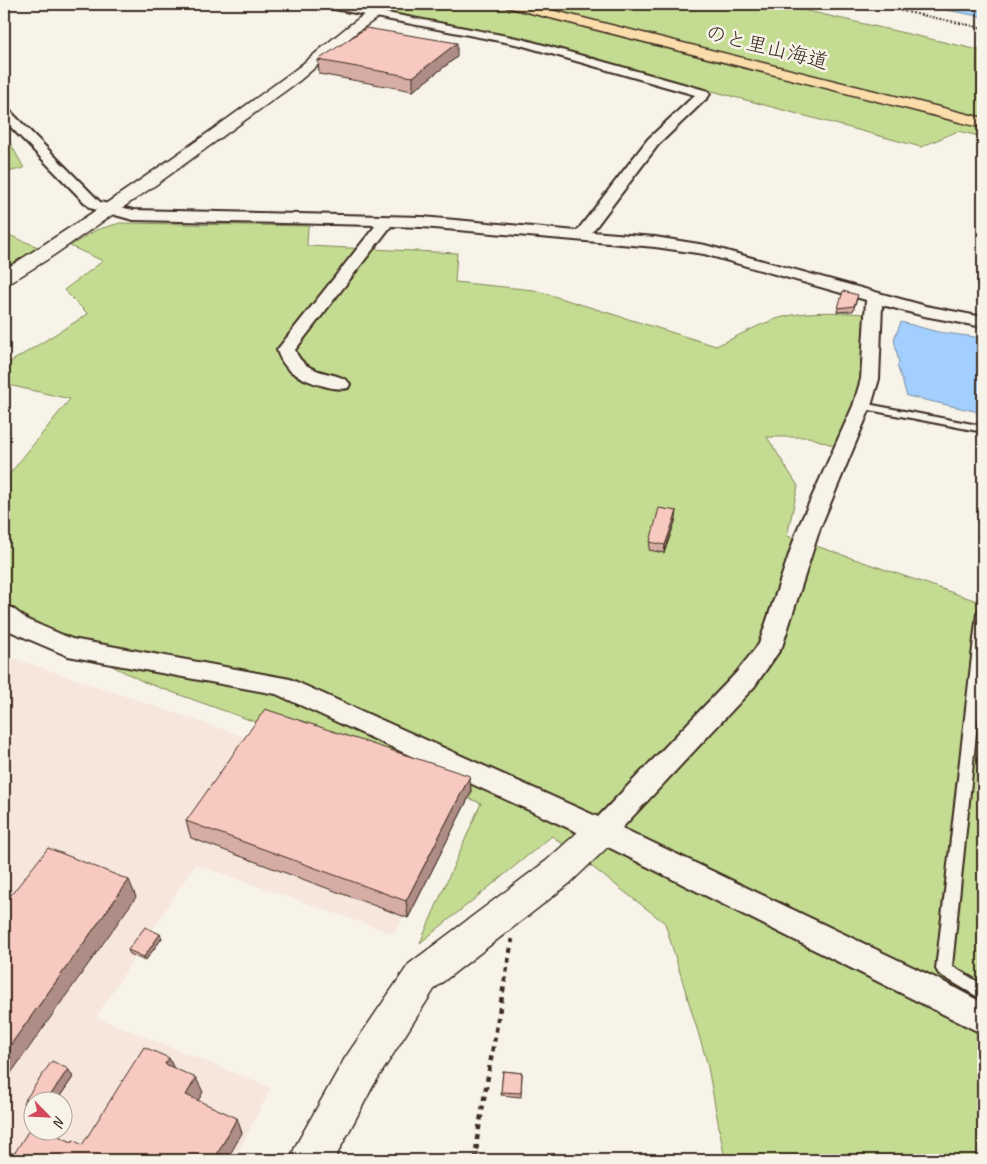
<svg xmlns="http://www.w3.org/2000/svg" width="987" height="1164" viewBox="0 0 987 1164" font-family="Caveat,'Klee One',sans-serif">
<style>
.built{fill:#f7e6dc;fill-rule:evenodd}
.green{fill:#c4dc92;stroke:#808358}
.water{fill:#a2cffd;stroke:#798da4}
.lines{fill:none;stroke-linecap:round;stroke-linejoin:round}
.service-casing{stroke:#3b2a1e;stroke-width:4}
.minor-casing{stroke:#3b2a1e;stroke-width:4}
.tertiary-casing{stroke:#3b2a1e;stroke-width:3}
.motorway-casing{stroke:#3b2a1e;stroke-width:3}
.path-far1{stroke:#3b2a1e;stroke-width:2;stroke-dasharray:2 2;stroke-linecap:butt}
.path{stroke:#3b2a1e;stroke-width:4.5;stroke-dasharray:5 5;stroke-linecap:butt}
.service{fill:#f7f3e8;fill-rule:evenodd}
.minor{fill:#f7f3e8;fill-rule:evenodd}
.tertiary{fill:#f7f3e8;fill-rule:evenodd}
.motorway{fill:#faddab;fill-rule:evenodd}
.wall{fill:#d5ada5;stroke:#3b2a1e}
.shaded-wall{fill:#ae8d86;stroke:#3b2a1e}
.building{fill:#f8c9c0;stroke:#3b2a1e}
.labels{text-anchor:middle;stroke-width:5;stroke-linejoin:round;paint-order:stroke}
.far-street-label{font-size:21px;fill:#3b2a1e;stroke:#f7f3e8}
</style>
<rect width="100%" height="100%" fill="#f7f3e8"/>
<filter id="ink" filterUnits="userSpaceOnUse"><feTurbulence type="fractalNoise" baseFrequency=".02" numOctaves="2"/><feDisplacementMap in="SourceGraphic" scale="10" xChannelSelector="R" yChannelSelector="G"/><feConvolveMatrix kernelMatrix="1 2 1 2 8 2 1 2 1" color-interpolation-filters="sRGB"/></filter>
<g filter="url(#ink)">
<path class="built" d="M 4,655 L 460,810 L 394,934 L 195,864 L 96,1017 L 271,1088 L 234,1160 L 4,1160 ZM 32,1102 L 62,1102 L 62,1132 L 32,1132 Z"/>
<path class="green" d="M 348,4 L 777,4 L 983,51 L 983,137 L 958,131 L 921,147 L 507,36 Z
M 4,132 L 24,168 L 4,173 Z
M 120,223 L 308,226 L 307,246 L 457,253 L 455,282 L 534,290 L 716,346 C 735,338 753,327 773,320 C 803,310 833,312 864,314 L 863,378 L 835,446 L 809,437 L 767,437 L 798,486 L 787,536 L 983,603 L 983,1160 L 725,1160 L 707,1062 L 665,923 L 552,836 L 420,943 L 481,803 L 144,682 L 7,613 L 4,605 L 4,481 L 70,399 L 4,384 L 4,366 L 88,314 L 64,290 L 103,261 L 70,246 L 96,230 Z
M 4,233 L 38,247 L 4,269 Z"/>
<path class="water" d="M 916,4 L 983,4 L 983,17 Z
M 901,322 L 938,332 L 983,338 L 983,413 L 907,396 L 897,365 L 899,363 L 894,339 Z"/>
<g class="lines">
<defs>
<path id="service" d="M 862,403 L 983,426 L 983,432 L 859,408 L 859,404 Z
M 983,609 L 983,666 L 952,966 L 983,985 L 983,1000 L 939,974 L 936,969 L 977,613 Z"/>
<path id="minor" d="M 319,4 L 340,4 L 522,39 L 708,91 L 710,94 L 708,97 L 658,145 L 592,232 L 655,237 L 705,245 L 926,306 L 983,317 L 983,327 L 924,316 L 882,305 L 879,379 L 871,406 L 820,528 L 782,647 L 754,687 L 622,828 L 942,981 L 983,1003 L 983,1034 L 592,839 L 276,694 L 68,656 L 12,632 L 4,626 L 4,606 L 12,608 L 28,620 L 72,639 L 290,679 L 598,817 L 736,673 L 759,644 L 798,528 L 853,406 L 861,379 L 866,300 L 704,254 L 655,247 L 422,227 L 391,226 L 295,350 C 305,378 341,370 350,384 L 348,388 C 333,392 298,379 287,368 C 282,362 279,357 277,350 L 376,225 L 133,220 L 90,208 L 4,120 L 4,109 L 9,110 L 100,202 L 133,210 L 422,217 L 577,231 L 648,139 L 695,95 L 520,45 L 324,7 Z"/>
<path id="tertiary" d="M 381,4 L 397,4 L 357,32 L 299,81 L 157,184 L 48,259 L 11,282 L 4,284 L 4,270 C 101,209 195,143 288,75 C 320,52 347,23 381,4 Z
M 602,817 L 614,821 L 619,831 L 614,841 L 570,883 L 435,988 L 373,1086 L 334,1160 L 290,1160 L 296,1145 L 345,1058 L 409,964 L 546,861 L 590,821 Z"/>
<path id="motorway" d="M 505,4 L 527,4 L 983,118 L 983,128 L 507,7 Z"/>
</defs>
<use href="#service" class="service-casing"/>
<use href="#minor" class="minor-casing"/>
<use href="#tertiary" class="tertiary-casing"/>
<use href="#motorway" class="motorway-casing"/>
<path class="path-far1" d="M 869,4 L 983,28"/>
<path class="path" d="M 476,1160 L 477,1139 L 512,939"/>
<use href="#service" class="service"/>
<use href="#minor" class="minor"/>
<use href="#tertiary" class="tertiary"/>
<use href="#motorway" class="motorway"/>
</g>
<path class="wall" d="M 457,57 L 413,91 L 319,74 L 318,60 Z
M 857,299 L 853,311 L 837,312 L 838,308 Z
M 676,519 L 664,553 L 649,550 L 650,542 Z
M 470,776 L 471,793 L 408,918 L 191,838 L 186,821 Z
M 162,938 L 145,961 L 130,954 L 128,950 Z
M 68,1069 L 73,1077 L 56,1102 L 32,1102 L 32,1113 L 28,1111 L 23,1103 Z
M 503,1071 L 522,1073 L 521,1097 L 501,1095 Z"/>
<path class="shaded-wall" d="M 457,43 L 457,57 L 413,91 L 413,77 Z
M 677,511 L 676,519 L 664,553 L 665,545 Z
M 470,776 L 471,793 L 408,918 L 406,901 Z
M 129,880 L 136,897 L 4,1083 L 4,1054 Z
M 160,934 L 162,938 L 145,961 L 144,957 Z
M 169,1058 L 176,1073 L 165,1064 Z
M 68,1069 L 73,1077 L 56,1102 L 46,1102 Z
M 196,1078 L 203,1092 L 193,1110 L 186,1095 Z
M 237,1118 L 242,1133 L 227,1160 L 214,1160 Z"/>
<path class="building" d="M 366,28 L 457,43 L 413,77 L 318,60 Z
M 843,291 L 858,295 L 854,306 L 838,308 Z
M 659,508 L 677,511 L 665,545 L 650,542 Z
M 265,709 L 470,776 L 406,901 L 186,821 Z
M 48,848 L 129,880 L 4,1054 L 4,904 Z
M 145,927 L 160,934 L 144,957 L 128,950 Z
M 144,1047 L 169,1058 L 165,1064 L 196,1078 L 186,1095 L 237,1118 L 214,1160 L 4,1160 L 4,1149 L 14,1154 L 32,1125 L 32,1132 L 49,1132 L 72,1142 L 73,1140 L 82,1145 Z
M 52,1061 L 68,1069 L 46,1102 L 32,1102 L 32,1108 L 23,1103 Z
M 503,1071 L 522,1073 L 521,1093 L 501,1092 Z"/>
</g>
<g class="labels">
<g class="far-street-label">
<text transform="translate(767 47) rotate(14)" y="7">のと里山海道</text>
</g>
</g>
<rect width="987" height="1164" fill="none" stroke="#f7f3e8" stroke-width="20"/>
<rect x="10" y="10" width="967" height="1144" fill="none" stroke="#3b2a1e" stroke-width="2" filter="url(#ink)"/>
<g transform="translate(48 1116) rotate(114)"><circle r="24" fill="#f7f3e8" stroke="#aca397"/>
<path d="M0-4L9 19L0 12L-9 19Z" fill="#d1495b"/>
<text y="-8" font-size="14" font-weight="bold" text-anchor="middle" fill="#3b2a1e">N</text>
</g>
</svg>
